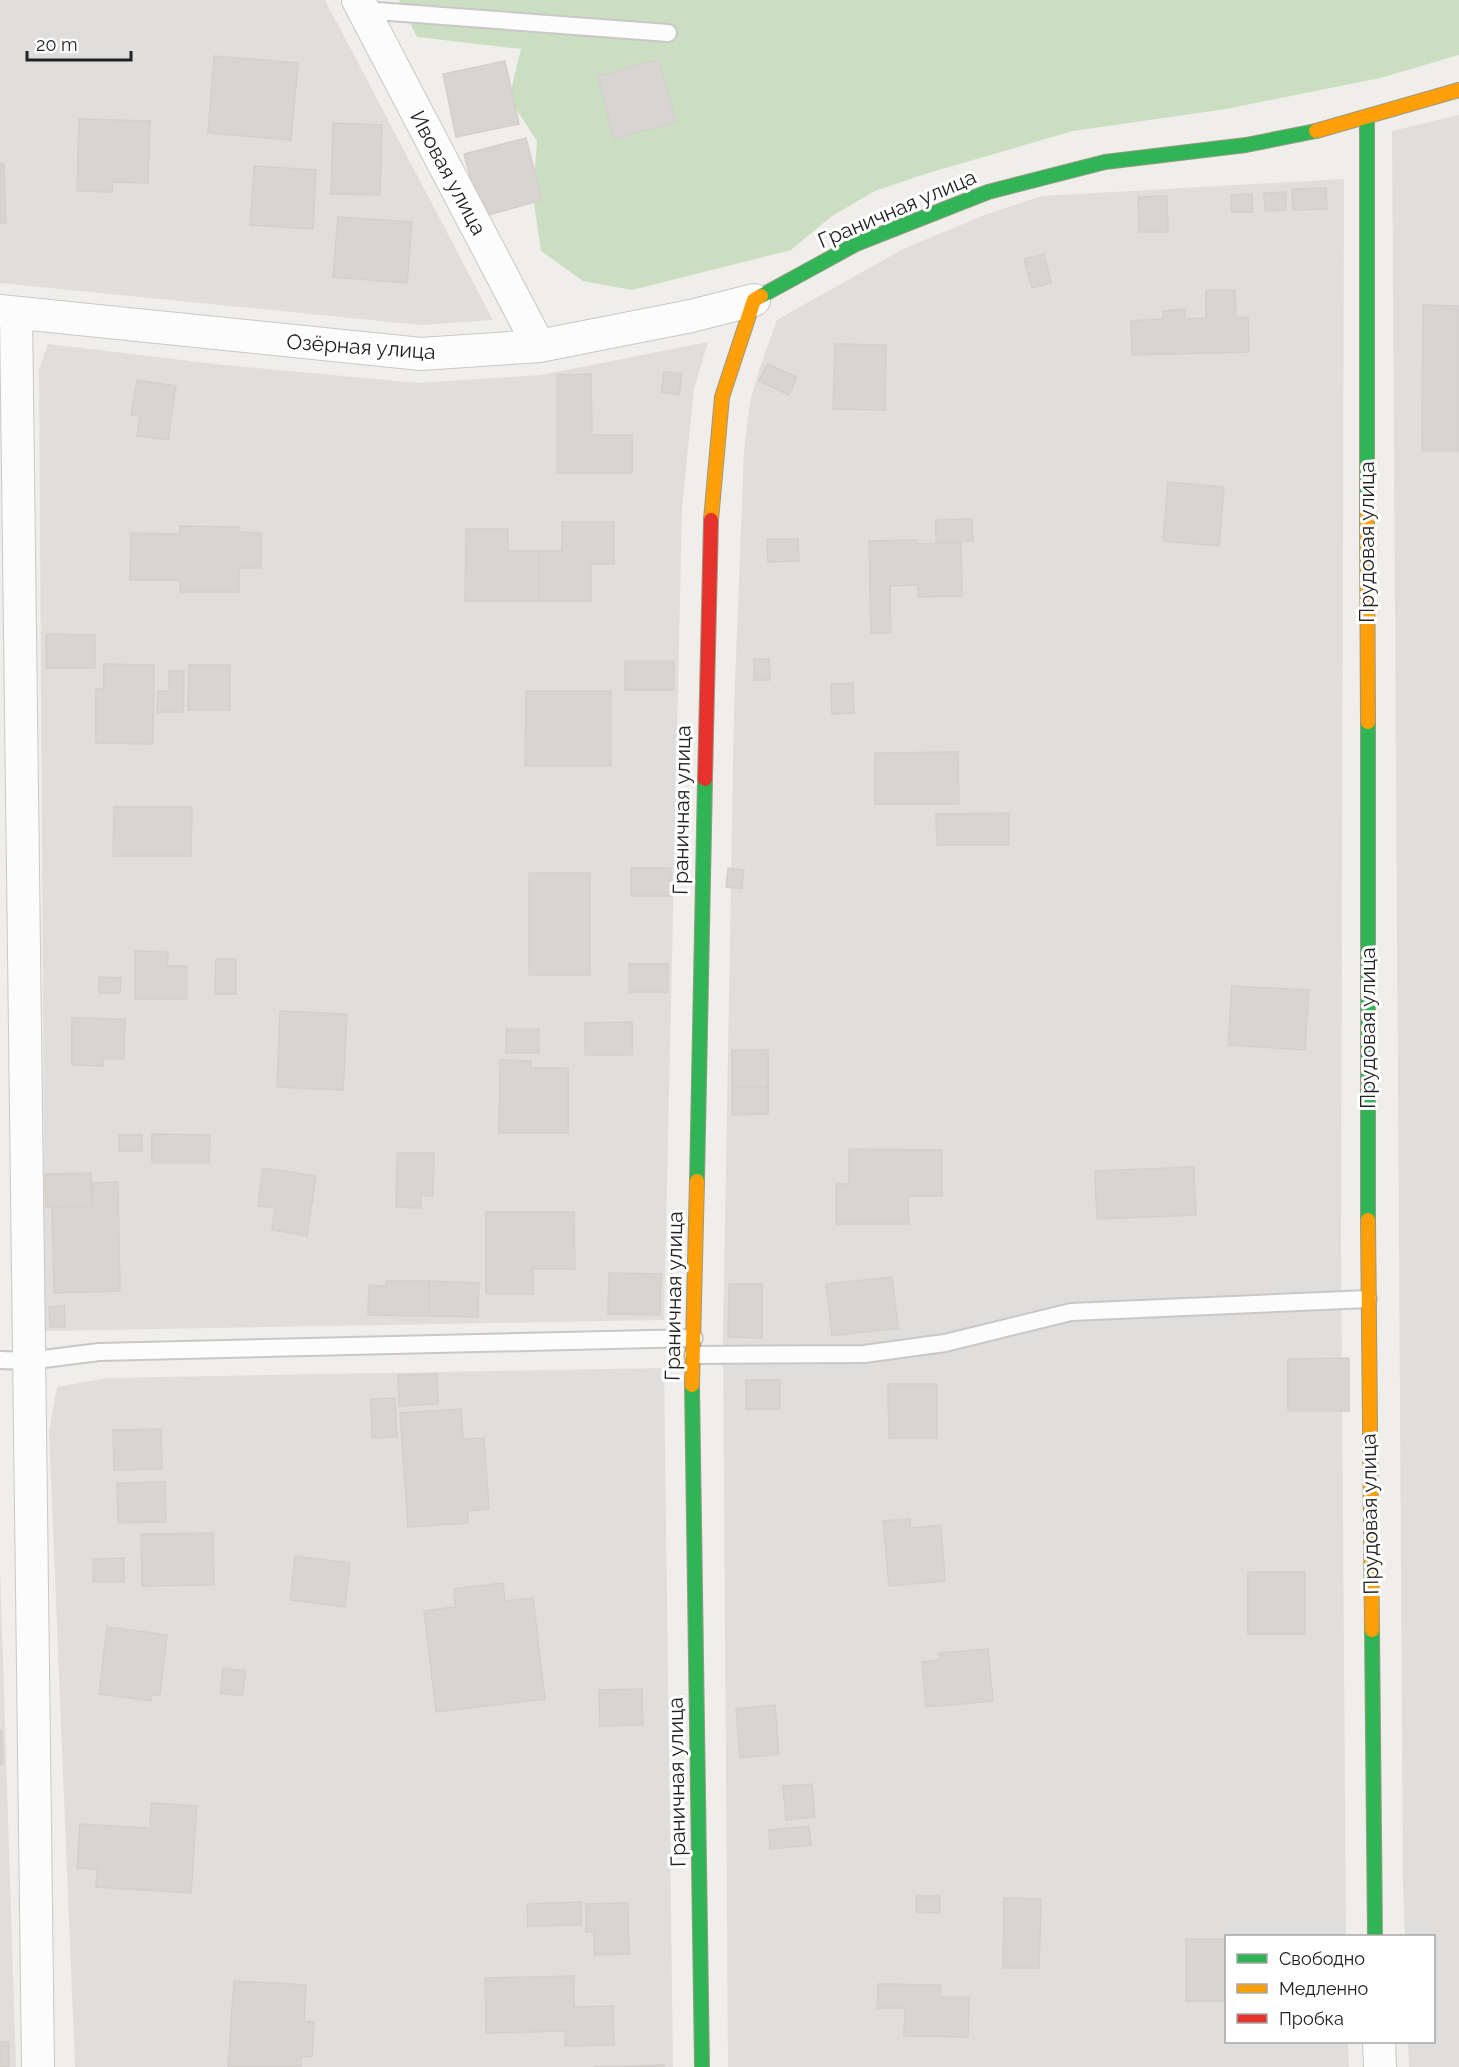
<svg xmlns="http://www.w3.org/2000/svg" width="1459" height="2067" viewBox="0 0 1459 2067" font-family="Raleway,sans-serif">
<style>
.residential{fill:#dfdedc}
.forest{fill:#cbdec1}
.building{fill:#d7d4d2;stroke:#d3d0cc;stroke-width:1.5}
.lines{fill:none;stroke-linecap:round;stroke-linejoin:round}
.lane-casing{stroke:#c9c8c7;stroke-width:20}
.street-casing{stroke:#c9c8c7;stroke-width:34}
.fast-casing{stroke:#999a82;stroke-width:16}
.slow-casing{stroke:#999a82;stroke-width:16}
.jam-casing{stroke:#999a82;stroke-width:16}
.lane{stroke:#fdfcfc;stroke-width:16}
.street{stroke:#fdfcfc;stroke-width:32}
.fast{stroke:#30b455;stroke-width:14}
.slow{stroke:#ff9f0a;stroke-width:14}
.jam{stroke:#e5322d;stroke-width:14}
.labels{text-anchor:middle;stroke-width:6;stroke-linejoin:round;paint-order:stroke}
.street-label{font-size:21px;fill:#222;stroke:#fff}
</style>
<rect width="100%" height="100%" fill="#f0eeeb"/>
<path class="residential" d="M 0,0 L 325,0 L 493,320 L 421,325 L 0,283 Z
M 1459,115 L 1459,2067 L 1409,2067 L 1408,2042 L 1434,2042 L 1434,1936 L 1405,1936 L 1403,1887 L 1392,131 Z
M 1344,179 L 1341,1249 L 1346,1936 L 1226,1936 L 1226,2042 L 1348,2042 L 1349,2067 L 728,2067 L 723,1339 L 734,709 L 744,451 L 750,402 L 760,367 L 777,320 L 903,249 L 987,214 L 1042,196 Z
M 708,342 L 694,389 L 682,508 L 664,1320 L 45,1331 L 39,369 L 48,344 L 224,365 L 418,383 L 541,375 Z
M 664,1368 L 673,2067 L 75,2067 L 49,1431 L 57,1387 L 107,1378 Z
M 0,1568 L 16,2067 L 0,2067 Z"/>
<path class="forest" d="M 399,0 L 1459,0 L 1459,55 L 1380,78 L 1226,109 L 1073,131 L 925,174 L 875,191 L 832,216 L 791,250 L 632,290 L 583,281 L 541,251 L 533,196 L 537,141 L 509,98 L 521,49 L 417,37 Z"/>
<path class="building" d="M 214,56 L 298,63 L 291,140 L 208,133 Z
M 659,60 L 676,122 L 614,139 L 598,76 Z
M 505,61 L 519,124 L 456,137 L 443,74 Z
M 79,119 L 150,121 L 148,183 L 113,182 L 112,192 L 77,191 Z
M 333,123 L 382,125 L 380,195 L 331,194 Z
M 526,138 L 542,200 L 481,217 L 464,154 Z
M 0,164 L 4,164 L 6,223 L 0,223 Z
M 254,166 L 316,170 L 313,229 L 250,225 Z
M 1326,188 L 1327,209 L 1293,210 L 1292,189 Z
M 1286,192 L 1286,210 L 1265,211 L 1264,193 Z
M 1252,194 L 1253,212 L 1232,212 L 1231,195 Z
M 1167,196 L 1168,232 L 1139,232 L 1138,197 Z
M 338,217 L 412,222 L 407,283 L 333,277 Z
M 1044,254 L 1051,283 L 1032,288 L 1024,259 Z
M 1206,290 L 1235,290 L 1236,318 L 1248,317 L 1249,352 L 1132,355 L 1131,321 L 1163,319 L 1163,311 L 1185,309 L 1185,319 L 1206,318 Z
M 1423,305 L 1459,306 L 1459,451 L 1422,451 Z
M 835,344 L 886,345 L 885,410 L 833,409 Z
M 767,364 L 797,377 L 789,395 L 759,381 Z
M 664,372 L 682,374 L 679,395 L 661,392 Z
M 591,374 L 592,435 L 632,435 L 632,473 L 557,473 L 557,375 Z
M 137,380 L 176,386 L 168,440 L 137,436 L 140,416 L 131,415 Z
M 1168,482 L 1224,487 L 1219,546 L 1163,541 Z
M 972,519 L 973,541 L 936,542 L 936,520 Z
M 562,522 L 614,522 L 614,564 L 591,564 L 591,601 L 539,601 L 539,551 L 562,551 Z
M 180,526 L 239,527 L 239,532 L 261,533 L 261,568 L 239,568 L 239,592 L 180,592 L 180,580 L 130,580 L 131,533 L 180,534 Z
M 466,529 L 508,529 L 508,551 L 539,551 L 539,601 L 465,601 Z
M 767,539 L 798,539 L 799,561 L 768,562 Z
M 917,540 L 917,544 L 961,543 L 962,596 L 918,597 L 918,585 L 890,586 L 891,633 L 871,633 L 869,541 Z
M 46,634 L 95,635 L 95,668 L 46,668 Z
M 754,659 L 769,659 L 770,680 L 754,680 Z
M 625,661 L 674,661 L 674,690 L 625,690 Z
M 104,664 L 154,665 L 153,744 L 96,743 L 96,689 L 104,689 Z
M 189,665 L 230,665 L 230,710 L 188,710 Z
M 169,671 L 184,671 L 183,712 L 157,712 L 158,691 L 169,691 Z
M 853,683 L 854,713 L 832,714 L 831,684 Z
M 526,691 L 611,691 L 611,766 L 525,766 Z
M 958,752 L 959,804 L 875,804 L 875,753 Z
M 114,807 L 192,807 L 191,856 L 113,856 Z
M 1009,813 L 1009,845 L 937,845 L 936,814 Z
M 631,868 L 671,868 L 671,896 L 631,896 Z
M 728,868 L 744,870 L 742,889 L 726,887 Z
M 529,873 L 590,873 L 590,975 L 529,975 Z
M 135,951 L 168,952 L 167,966 L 187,966 L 187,999 L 135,999 Z
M 216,959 L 236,959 L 236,994 L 215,994 Z
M 629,964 L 668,964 L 668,992 L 629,992 Z
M 99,977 L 121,978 L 120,993 L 99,993 Z
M 1232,986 L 1309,990 L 1305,1050 L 1228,1045 Z
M 280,1011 L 347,1014 L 343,1090 L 277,1087 Z
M 72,1018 L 125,1019 L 124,1059 L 103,1059 L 103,1066 L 72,1065 Z
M 632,1022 L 632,1055 L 585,1055 L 585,1023 Z
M 506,1029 L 539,1029 L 539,1053 L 506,1053 Z
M 732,1050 L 768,1050 L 768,1087 L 732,1088 Z
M 500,1060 L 531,1061 L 531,1068 L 568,1068 L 568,1133 L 499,1133 Z
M 768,1087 L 768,1114 L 732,1115 L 732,1088 Z
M 152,1134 L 210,1135 L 209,1163 L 152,1163 Z
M 119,1135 L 142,1135 L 142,1151 L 119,1151 Z
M 849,1149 L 942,1150 L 942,1196 L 908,1196 L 909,1224 L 836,1224 L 836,1184 L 849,1184 Z
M 397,1153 L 434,1153 L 433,1196 L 421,1195 L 421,1208 L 396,1207 Z
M 1194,1167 L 1196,1215 L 1097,1219 L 1095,1171 Z
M 263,1168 L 316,1176 L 307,1236 L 272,1230 L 275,1208 L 258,1206 Z
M 91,1173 L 92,1206 L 46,1207 L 45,1174 Z
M 118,1182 L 120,1291 L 54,1293 L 52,1207 L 92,1206 L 92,1183 Z
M 486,1212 L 574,1212 L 575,1269 L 533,1269 L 533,1294 L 486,1294 Z
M 609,1273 L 661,1274 L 660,1315 L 608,1314 Z
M 892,1277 L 898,1328 L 832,1336 L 826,1284 Z
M 386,1281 L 429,1281 L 429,1316 L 368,1315 L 369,1285 L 386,1286 Z
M 429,1281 L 479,1283 L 478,1317 L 429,1316 Z
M 729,1284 L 762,1284 L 762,1338 L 728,1337 Z
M 64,1306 L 65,1327 L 50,1327 L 49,1307 Z
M 1349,1358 L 1349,1411 L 1288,1411 L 1288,1359 Z
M 437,1374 L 438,1404 L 399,1406 L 398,1375 Z
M 746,1380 L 780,1380 L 780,1409 L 746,1409 Z
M 888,1384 L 937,1384 L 937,1438 L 889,1438 Z
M 395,1398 L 397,1437 L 372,1438 L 371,1399 Z
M 461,1409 L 463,1439 L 484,1438 L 489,1509 L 468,1511 L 468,1523 L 408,1527 L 400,1413 Z
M 161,1429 L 162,1469 L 114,1470 L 113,1430 Z
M 165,1482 L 166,1522 L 118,1523 L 117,1483 Z
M 910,1519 L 910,1528 L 941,1525 L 945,1581 L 889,1586 L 883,1521 Z
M 213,1533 L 214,1585 L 142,1586 L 141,1534 Z
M 295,1556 L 350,1563 L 345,1607 L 290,1600 Z
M 124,1558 L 124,1582 L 93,1582 L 93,1559 Z
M 1248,1572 L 1305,1572 L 1305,1634 L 1248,1634 Z
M 503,1583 L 505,1601 L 533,1598 L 545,1699 L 436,1712 L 424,1611 L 455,1607 L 454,1589 Z
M 107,1627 L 167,1635 L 160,1695 L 152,1695 L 151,1701 L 99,1694 Z
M 988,1649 L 993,1701 L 926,1707 L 922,1662 L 940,1660 L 939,1653 Z
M 223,1668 L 246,1671 L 242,1696 L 220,1693 Z
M 642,1689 L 643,1725 L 600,1726 L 599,1690 Z
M 775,1705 L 779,1754 L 740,1758 L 736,1709 Z
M 0,1731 L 2,1731 L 3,1764 L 0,1764 Z
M 812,1784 L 815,1817 L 786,1820 L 783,1786 Z
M 151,1803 L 197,1806 L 191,1893 L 96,1887 L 97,1869 L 77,1868 L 80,1824 L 150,1828 Z
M 809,1826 L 811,1845 L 770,1849 L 769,1830 Z
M 916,1896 L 940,1896 L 940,1913 L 916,1912 Z
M 1004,1898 L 1041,1899 L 1039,1968 L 1003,1968 Z
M 581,1902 L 581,1925 L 528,1926 L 527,1904 Z
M 628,1903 L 629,1954 L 594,1955 L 594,1932 L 586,1932 L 586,1904 Z
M 1186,1939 L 1226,1939 L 1226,2001 L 1186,2001 Z
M 574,1976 L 574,2007 L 613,2006 L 614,2045 L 565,2046 L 565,2031 L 486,2033 L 485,1978 Z
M 234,1981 L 306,1985 L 304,2021 L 314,2022 L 312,2057 L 301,2056 L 301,2067 L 228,2067 Z
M 878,1984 L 941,1985 L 940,1997 L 969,1997 L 968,2037 L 904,2036 L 905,2008 L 877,2008 Z
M 0,2042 L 9,2042 L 9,2067 L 0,2067 Z
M 664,2065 L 664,2067 L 594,2067 Z"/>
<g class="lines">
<defs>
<path id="lane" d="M 363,10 L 668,33
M 693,1355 L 864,1354 L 945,1343 L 1071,1312 L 1368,1299
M 0,1360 L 28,1361 L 99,1352 L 694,1338"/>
<path id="street" d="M 358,0 L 539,346
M 0,311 L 421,354 L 539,346 L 691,316 L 754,300
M 16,313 L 38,2067
M 1379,2042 L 1380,2067"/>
<path id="fast" d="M 1367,119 L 1367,515
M 761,296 L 856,244 L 988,192 L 1105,162 L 1246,145 L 1316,131
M 1368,722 L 1368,1220
M 697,1181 L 705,779
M 692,1385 L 702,2067
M 1372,1630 L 1375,1936"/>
<path id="slow" d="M 1316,131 L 1459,90
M 1367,515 L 1368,722
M 711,520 L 722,397 L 754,300 L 761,296
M 1368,1220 L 1372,1630
M 692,1385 L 697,1181"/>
<path id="jam" d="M 705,779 L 711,520"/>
</defs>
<use href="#lane" class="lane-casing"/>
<use href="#street" class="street-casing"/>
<use href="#fast" class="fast-casing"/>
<use href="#slow" class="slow-casing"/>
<use href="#jam" class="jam-casing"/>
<use href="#lane" class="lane"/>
<use href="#street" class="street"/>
<use href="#fast" class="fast"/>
<use href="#slow" class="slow"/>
<use href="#jam" class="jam"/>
</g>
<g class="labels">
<g class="street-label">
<text transform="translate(448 173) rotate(62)" y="7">Ивовая улица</text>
<text transform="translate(897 209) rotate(-23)" y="7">Граничная улица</text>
<text transform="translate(361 347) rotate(4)" y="7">Озёрная улица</text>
<text transform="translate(1367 542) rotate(-90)" y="7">Прудовая улица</text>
<text transform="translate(682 810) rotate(-89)" y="7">Граничная улица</text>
<text transform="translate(1368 1028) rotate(-90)" y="7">Прудовая улица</text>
<text transform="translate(674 1296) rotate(-89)" y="7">Граничная улица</text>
<text transform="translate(1370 1514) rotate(-91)" y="7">Прудовая улица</text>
<text transform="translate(677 1782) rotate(-91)" y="7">Граничная улица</text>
</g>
</g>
<rect x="1225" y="1935" width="210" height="108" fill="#ffffff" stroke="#a7a7a7" stroke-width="1.5"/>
<rect x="1237" y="1954" width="30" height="9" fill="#30b455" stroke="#a7a7a7" stroke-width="1.5"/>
<text x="1279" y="1965" font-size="18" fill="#222222">Свободно</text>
<rect x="1237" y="1984" width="30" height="9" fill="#ff9f0a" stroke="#a7a7a7" stroke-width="1.5"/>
<text x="1279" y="1995" font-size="18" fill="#222222">Медленно</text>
<rect x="1237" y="2014" width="30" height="9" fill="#e5322d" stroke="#a7a7a7" stroke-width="1.5"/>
<text x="1279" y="2025" font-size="18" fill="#222222">Пробка</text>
<path d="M27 51v9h104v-9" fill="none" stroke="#222222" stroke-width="3"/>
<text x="36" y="51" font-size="18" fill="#222222" stroke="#ffffff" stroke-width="4.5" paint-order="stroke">20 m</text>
</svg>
